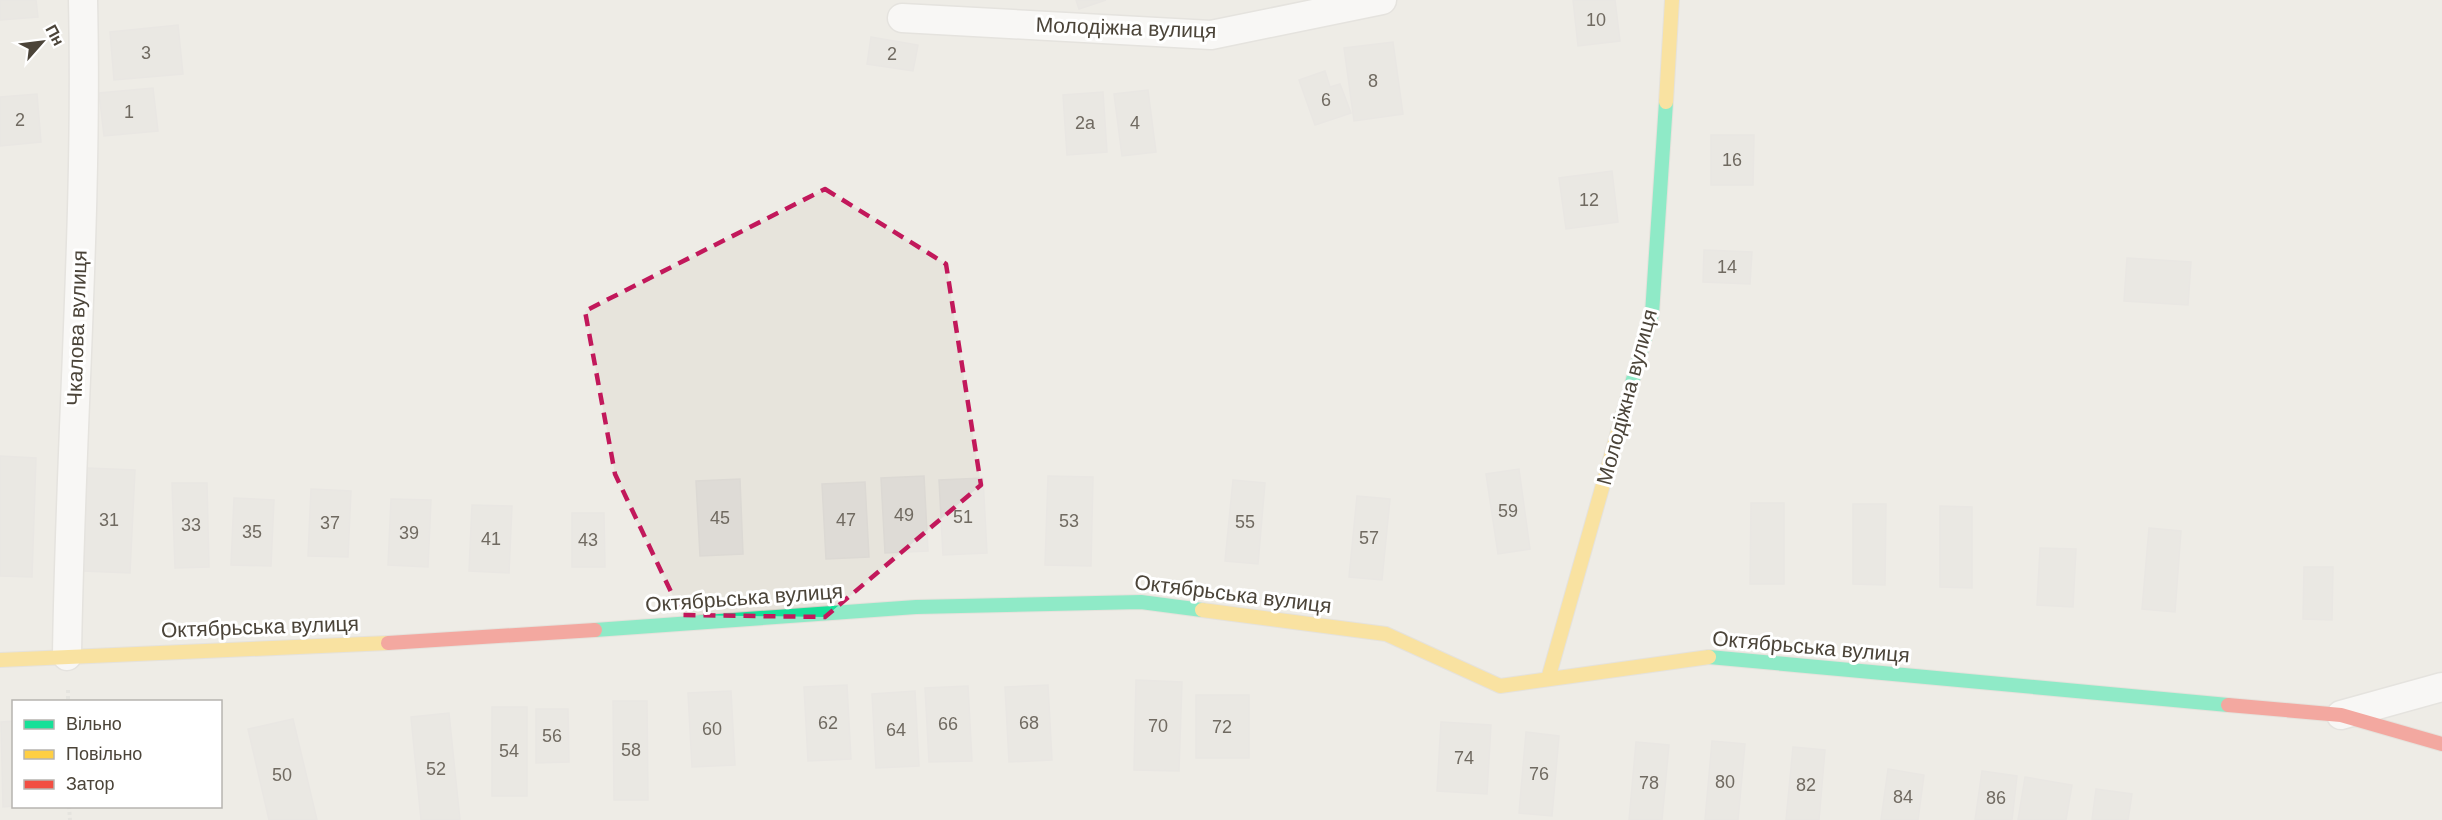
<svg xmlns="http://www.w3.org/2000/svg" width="2442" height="820" viewBox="0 0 2442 820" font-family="Arial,sans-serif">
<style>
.residential{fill:#e7e4dc;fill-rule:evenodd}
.building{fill:#dedbd6;stroke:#dcd9d4;stroke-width:1.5}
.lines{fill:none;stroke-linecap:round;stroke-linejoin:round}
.street-casing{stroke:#d2d0cb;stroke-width:31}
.fast-casing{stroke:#d3cfc5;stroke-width:16}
.slow-casing{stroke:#d3cfc5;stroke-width:16}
.jam-casing{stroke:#d3cfc5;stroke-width:16}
.path{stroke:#d3d2cc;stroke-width:4;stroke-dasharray:3 3;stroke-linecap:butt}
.street{stroke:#fdfdfc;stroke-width:28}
.fast{stroke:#16e098;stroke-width:14}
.slow{stroke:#ffcf43;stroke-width:14}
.jam{stroke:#f24e42;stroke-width:14}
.marked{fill:none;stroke:#c2185b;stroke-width:4.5;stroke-dasharray:12 8;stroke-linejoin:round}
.labels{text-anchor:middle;stroke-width:6;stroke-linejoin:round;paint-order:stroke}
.number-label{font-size:18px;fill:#706a61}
.street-label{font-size:21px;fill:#4b4439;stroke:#fff}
</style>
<rect width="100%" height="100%" fill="#f4f2ee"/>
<path class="residential" d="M 0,0 L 2442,0 L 2442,820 L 0,820 ZM 14,702 L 220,702 L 220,806 L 14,806 Z"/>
<path class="building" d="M 0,0 L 36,0 L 38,17 L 0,20 Z
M 1076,0 L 1106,0 L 1079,9 Z
M 1573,0 L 1615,0 L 1620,41 L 1578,46 Z
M 178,25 L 183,74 L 114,80 L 110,32 Z
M 871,37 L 918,45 L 913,71 L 867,64 Z
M 1393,42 L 1403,114 L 1354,121 L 1344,48 Z
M 1325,71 L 1330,87 L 1340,84 L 1351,113 L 1315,125 L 1299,80 Z
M 153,88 L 158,131 L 104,136 L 99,93 Z
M 1148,90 L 1156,152 L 1122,156 L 1114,94 Z
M 1103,92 L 1107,152 L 1067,155 L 1063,95 Z
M 37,94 L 41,142 L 0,146 L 0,97 Z
M 1711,135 L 1754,135 L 1753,185 L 1711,185 Z
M 1612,171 L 1618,222 L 1566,229 L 1559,178 Z
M 1704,250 L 1752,252 L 1750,284 L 1703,282 Z
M 2127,258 L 2191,262 L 2188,305 L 2124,301 Z
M 0,456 L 36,458 L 32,577 L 0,576 Z
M 87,468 L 135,470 L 130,573 L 83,571 Z
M 1519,469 L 1530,549 L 1498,554 L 1486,474 Z
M 924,476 L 928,551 L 885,553 L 881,478 Z
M 1048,476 L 1093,477 L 1091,566 L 1045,565 Z
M 983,478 L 987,553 L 943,555 L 939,480 Z
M 740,479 L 743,554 L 700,556 L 696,481 Z
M 1233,480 L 1265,483 L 1258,564 L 1225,561 Z
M 865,482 L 869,557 L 826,559 L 822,484 Z
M 172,483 L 207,483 L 209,567 L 175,568 Z
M 311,489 L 351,491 L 348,557 L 308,556 Z
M 1357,496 L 1390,499 L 1382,580 L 1349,577 Z
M 234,498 L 274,500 L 271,566 L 231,565 Z
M 391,499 L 431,500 L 428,567 L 388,565 Z
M 1751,503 L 1784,503 L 1784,584 L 1750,584 Z
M 1853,504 L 1886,504 L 1885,585 L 1853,584 Z
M 472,505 L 512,506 L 509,573 L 469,571 Z
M 1940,506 L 1972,507 L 1972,588 L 1940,587 Z
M 572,513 L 604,513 L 605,567 L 572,567 Z
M 2149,528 L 2181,531 L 2175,612 L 2142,609 Z
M 2040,548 L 2076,549 L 2073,607 L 2037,605 Z
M 2304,567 L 2333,567 L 2332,620 L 2303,619 Z
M 1136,680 L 1182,682 L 1179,771 L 1134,770 Z
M 847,685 L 851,759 L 808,761 L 804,687 Z
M 1048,685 L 1052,760 L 1009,762 L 1005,687 Z
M 968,686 L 972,761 L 929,762 L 925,688 Z
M 731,691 L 735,765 L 692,767 L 688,693 Z
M 915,691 L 919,766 L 876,768 L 872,694 Z
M 1196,695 L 1249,695 L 1249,758 L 1196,758 Z
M 613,701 L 647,701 L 648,800 L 614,800 Z
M 492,707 L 527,707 L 527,796 L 492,796 Z
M 536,709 L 568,709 L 569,762 L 536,763 Z
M 449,713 L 460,820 L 421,820 L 411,717 Z
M 293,719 L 317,820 L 269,820 L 248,729 Z
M 14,721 L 14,806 L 3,807 L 1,722 Z
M 1441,722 L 1491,725 L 1487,794 L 1437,791 Z
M 1526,732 L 1559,736 L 1552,816 L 1519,813 Z
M 1712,741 L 1745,744 L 1738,820 L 1705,820 Z
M 1636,742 L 1669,745 L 1662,820 L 1629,820 Z
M 1793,747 L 1825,750 L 1819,820 L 1786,820 Z
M 1888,769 L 1924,775 L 1918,820 L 1881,820 Z
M 1982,771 L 2017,776 L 2012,820 L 1975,820 Z
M 2025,777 L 2072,785 L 2066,820 L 2018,820 Z
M 2096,789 L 2132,794 L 2128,820 L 2092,820 Z"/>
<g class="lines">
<defs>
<path id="street" d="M 902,18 L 1211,35 L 1382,0
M 67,656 C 70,438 88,219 83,0
M 2341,715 L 2442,687"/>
<path id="fast" d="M 1623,414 L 1652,314 L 1666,102
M 595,630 L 916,607 L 1141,602 L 1202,610
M 1709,657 L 2228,705"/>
<path id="slow" d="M 1666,102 L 1672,0
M 1202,610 L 1386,634 L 1500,686 L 1709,657
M 0,660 L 388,643
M 1548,679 L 1623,414"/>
<path id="jam" d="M 388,643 L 595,630
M 2228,705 L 2341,715 L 2442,744"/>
</defs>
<use href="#street" class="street-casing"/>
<use href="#fast" class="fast-casing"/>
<use href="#slow" class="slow-casing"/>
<use href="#jam" class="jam-casing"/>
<path class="path" d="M 68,690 L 68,702
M 69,806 L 70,820"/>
<use href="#street" class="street"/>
<use href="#fast" class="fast"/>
<use href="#slow" class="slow"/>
<use href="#jam" class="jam"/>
</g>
<path d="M0 0H2442V820H0ZM 825,189 L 946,264 L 981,485 L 825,617 L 682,615 L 615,474 L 585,311 Z" fill="#f4f2ee" fill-opacity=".55" fill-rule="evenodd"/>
<path class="marked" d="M 825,189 L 946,264 L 981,485 L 825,617 L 682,615 L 615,474 L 585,311 Z"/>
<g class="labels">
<g class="number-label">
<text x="1596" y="26">10</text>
<text x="146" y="59">3</text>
<text x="892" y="60">2</text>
<text x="1373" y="87">8</text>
<text x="1326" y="106">6</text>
<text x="129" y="118">1</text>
<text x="20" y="126">2</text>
<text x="1085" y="129">2а</text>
<text x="1135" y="129">4</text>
<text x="1732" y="166">16</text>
<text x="1589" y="206">12</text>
<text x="1727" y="273">14</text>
<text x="1508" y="517">59</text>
<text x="904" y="521">49</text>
<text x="963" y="523">51</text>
<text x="720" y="524">45</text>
<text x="109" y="526">31</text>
<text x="846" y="526">47</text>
<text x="1069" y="527">53</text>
<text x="1245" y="528">55</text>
<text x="330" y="529">37</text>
<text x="191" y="531">33</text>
<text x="252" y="538">35</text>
<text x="409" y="539">39</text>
<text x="1369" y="544">57</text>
<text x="491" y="545">41</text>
<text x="588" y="546">43</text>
<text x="828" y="729">62</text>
<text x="1029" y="729">68</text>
<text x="948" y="730">66</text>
<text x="1158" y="732">70</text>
<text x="1222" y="733">72</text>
<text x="712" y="735">60</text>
<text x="896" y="736">64</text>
<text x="552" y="742">56</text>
<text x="631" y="756">58</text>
<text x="509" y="757">54</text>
<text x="1464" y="764">74</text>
<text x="436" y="775">52</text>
<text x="1539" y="780">76</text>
<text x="282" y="781">50</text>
<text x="1725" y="788">80</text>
<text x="1649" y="789">78</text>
<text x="1806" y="791">82</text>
<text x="1903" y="803">84</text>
<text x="1996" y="804">86</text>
</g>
<g class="street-label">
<text transform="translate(1126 28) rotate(2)" y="7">Молодіжна вулиця</text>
<text transform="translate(77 328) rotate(-88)" y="7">Чкалова вулиця</text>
<text transform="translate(1627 397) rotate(-75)" y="7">Молодіжна вулиця</text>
<text transform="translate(1233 594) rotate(7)" y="7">Октябрьська вулиця</text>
<text transform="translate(744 598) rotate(-4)" y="7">Октябрьська вулиця</text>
<text transform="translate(260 627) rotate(-2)" y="7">Октябрьська вулиця</text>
<text transform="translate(1811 647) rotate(5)" y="7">Октябрьська вулиця</text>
</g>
</g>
<rect x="12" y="700" width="210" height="108" fill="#ffffff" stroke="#b7b4b0" stroke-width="1.5"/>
<rect x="24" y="720" width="30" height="9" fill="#16e098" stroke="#b7b4b0" stroke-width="1.5"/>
<text x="66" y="730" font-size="18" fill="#4b4439">Вільно</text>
<rect x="24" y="750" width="30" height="9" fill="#ffcf43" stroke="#b7b4b0" stroke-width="1.5"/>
<text x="66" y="760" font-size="18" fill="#4b4439">Повільно</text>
<rect x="24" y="780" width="30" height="9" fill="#f24e42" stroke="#b7b4b0" stroke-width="1.5"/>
<text x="66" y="790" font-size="18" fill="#4b4439">Затор</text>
<g transform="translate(42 42) rotate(62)" stroke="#ffffff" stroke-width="4.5" paint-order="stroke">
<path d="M0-4.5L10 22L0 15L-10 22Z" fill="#4b4439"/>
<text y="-9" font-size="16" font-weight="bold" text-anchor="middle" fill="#4b4439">Пн</text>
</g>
</svg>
